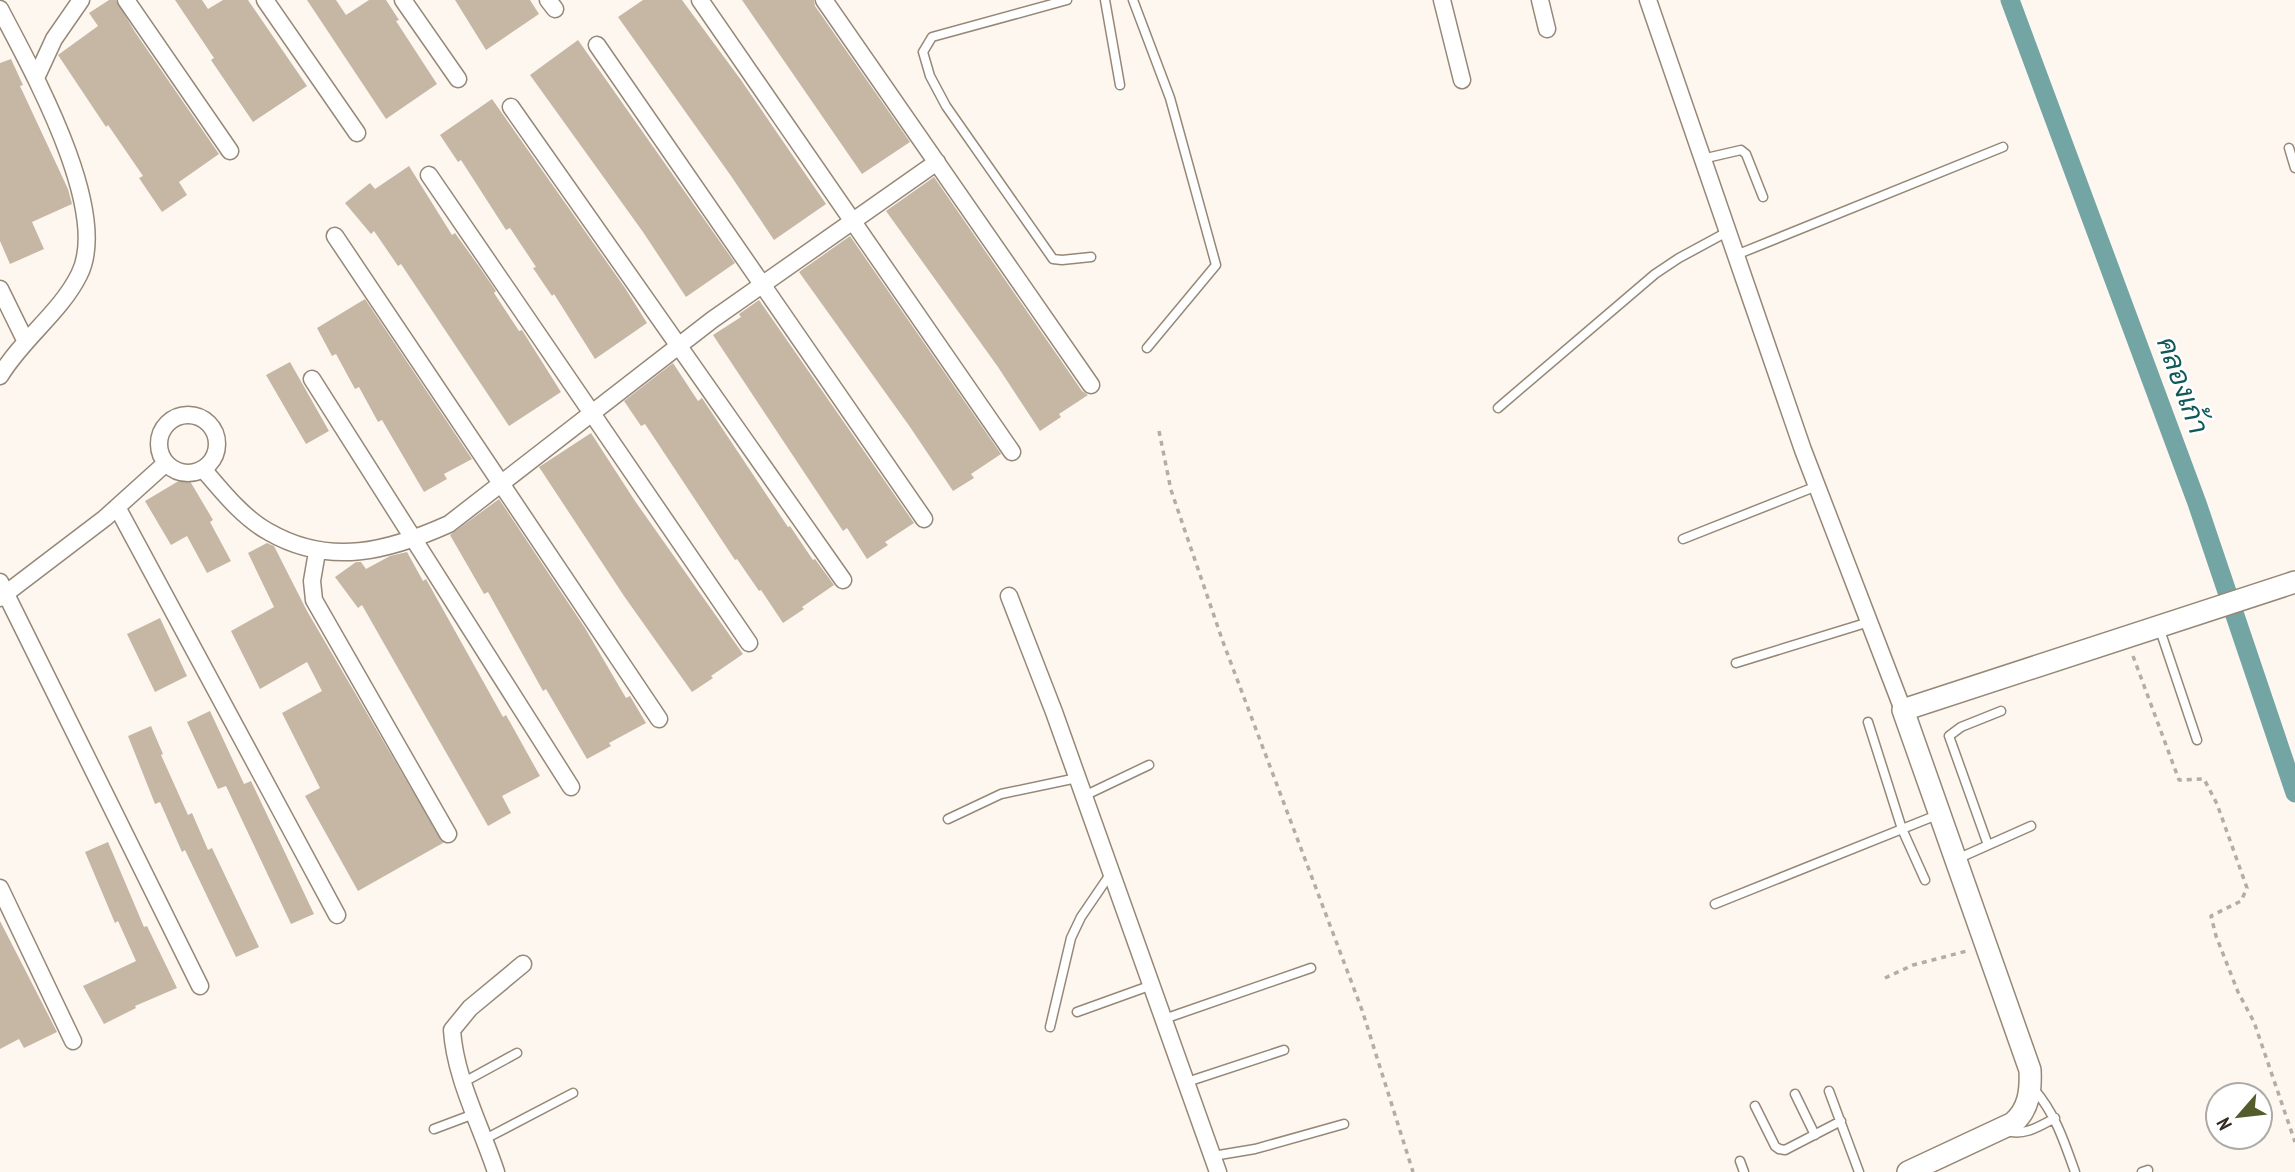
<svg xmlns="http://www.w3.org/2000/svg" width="2295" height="1172" viewBox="0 0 2295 1172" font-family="'PT Sans Narrow',Sarabun,sans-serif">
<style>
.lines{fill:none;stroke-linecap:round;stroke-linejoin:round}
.canal{stroke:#73a5a5;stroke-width:19}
.building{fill:#c6b7a5}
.service-casing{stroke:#968877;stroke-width:11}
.minor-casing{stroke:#968877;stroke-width:19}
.tertiary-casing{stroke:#968877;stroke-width:24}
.path{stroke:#b3ada6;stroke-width:3.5;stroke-dasharray:5 5;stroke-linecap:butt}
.service{stroke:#fff;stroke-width:8}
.minor{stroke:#fff;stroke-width:16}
.tertiary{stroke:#fff;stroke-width:21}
.labels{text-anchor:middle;stroke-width:5;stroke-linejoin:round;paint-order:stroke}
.water-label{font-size:28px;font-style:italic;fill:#105859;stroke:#fff}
</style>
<rect width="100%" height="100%" fill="#fdf7f0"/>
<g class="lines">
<path class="canal" d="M 2010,0 L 2197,503 L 2295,793"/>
</g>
<path class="building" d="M 109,0 L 116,0 L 135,32 L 219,154 L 179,182 L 187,195 L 162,212 L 139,178 L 143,176 L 108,125 L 106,127 L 58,55 L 98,26 L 89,13 Z
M 175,0 L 202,0 L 208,9 L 223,0 L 248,0 L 307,86 L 253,122 L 211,60 L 214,58 Z
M 307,0 L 336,0 L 346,15 L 369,0 L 386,0 L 399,20 L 396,21 L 437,84 L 386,119 Z
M 455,0 L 530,0 L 539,14 L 486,50 Z
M 643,0 L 682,0 L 741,80 L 826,204 L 774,240 L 731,176 L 618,17 Z
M 742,0 L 814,0 L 815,6 L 910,142 L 862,174 Z
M 578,40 L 735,263 L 686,297 L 643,232 L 530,75 Z
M 11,59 L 23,85 L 20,86 L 68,189 L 72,204 L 32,222 L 44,249 L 10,264 L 0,241 L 0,63 Z
M 492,99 L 625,288 L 647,323 L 595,359 L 554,294 L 552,296 L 533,268 L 536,267 L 510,228 L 506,230 L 461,160 L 458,162 L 440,135 Z
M 409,166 L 452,235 L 455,233 L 478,265 L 496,291 L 494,293 L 519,331 L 522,330 L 561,392 L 509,426 L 401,264 L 398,266 L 374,231 L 371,234 L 345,203 L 370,183 L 375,189 Z
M 934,177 L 1082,391 L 1088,395 L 1059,414 L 1061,417 L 1040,431 L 998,367 L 886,211 Z
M 850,236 L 1001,454 L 971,474 L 974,478 L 953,491 L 910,427 L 799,272 Z
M 365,299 L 472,459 L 444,474 L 447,479 L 424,492 L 382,420 L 378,422 L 359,387 L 355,389 L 336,354 L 332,356 L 317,328 Z
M 759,300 L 914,523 L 885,542 L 888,545 L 867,559 L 847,528 L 843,531 L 713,335 L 741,317 L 739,314 Z
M 290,362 L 329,431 L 306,444 L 266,375 Z
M 673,363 L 698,401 L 702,398 L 788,527 L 790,526 L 813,560 L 815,559 L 834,585 L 802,607 L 804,609 L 783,623 L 761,590 L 759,591 L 737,559 L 735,560 L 645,424 L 641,426 L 624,401 Z
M 591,433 L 635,501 L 743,654 L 711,676 L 713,678 L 692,692 L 624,596 L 539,467 Z
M 187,476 L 213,520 L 210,522 L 231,561 L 207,573 L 187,536 L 171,545 L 145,501 Z
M 499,499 L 585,628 L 626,698 L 630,696 L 646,723 L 609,743 L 611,746 L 587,759 L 546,689 L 543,691 L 488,592 L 484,594 L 450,535 Z
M 267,543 L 274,546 L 307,611 L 443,843 L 358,891 L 305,796 L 320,788 L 282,713 L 322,691 L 307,662 L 260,689 L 231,631 L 274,607 L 248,553 Z
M 407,552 L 423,581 L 426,579 L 503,717 L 506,715 L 540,776 L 502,796 L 511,813 L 488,826 L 362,605 L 358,608 L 335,577 L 356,562 L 361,562 L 366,569 L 390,556 Z
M 160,618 L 187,676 L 155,692 L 127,634 Z
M 210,711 L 244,784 L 251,781 L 314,914 L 291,924 L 226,786 L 218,789 L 187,722 Z
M 151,726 L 163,754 L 161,755 L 188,815 L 192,813 L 208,850 L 212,848 L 259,947 L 236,957 L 185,850 L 182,852 L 160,802 L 155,804 L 128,736 Z
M 108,842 L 144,927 L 147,926 L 177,988 L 135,1006 L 136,1008 L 104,1024 L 83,986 L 136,961 L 118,921 L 115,923 L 85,852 Z
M 0,921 L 57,1032 L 24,1048 L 19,1039 L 0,1049 Z"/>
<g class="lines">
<defs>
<path id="service" d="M 1067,0 L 932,37 L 923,52 L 930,76 L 946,106 L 1053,259 L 1062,260 L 1091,257
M 1105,0 L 1120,85
M 1133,0 L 1170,98 L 1216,265 L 1147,348
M 2289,148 L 2295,168
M 1702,159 L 1741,150 L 1746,154 L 1763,197
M 1736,255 L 2003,147
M 1498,408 L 1655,274 L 1679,258 L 1727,232
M 1683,539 L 1817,486
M 2159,627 L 2197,740
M 1736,663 L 1869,622
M 1868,722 L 1902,829 L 1925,880
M 1084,796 L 1149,765
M 948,819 L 1001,794 L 1077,778
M 1988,845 L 1949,736 L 1961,727 L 2001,711
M 1957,859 L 2031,826
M 1715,904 L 1937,815
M 1077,1012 L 1152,985
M 1164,1019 L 1311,968
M 1050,1027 L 1071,938 L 1081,917 L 1111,873
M 464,1082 L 517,1053
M 1187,1082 L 1284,1050
M 2033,1088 C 2055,1113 2064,1141 2075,1172
M 1829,1091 L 1859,1172
M 1795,1094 L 1815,1135
M 1755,1106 L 1775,1146 L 1779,1149 L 1785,1150 L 1841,1121
M 434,1129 L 474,1114
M 2006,1131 C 2025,1136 2038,1127 2055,1118
M 485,1139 L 573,1093
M 1213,1156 L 1255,1149 L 1344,1124
M 1740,1161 L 1744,1172
M 2142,1172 L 2148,1170"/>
<path id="minor" d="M 126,0 L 230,151
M 265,0 L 357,133
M 403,0 L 458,79
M 548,0 L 555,9
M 700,0 L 1012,452
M 824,0 L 1091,385
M 1442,0 L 1462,80
M 1540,0 L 1547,29
M 1648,0 L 1803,450 L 1903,710
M 0,9 C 30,67 112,211 79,275 C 60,313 22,339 0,376
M 597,45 L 924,519
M 36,78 L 54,39 L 81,0
M 511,107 L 843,580
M 429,175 L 749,643
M 335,236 L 659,719
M 0,289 L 26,342
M 312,379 L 571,787
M159 444a29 29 0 1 1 58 0a29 29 0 1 1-58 0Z
M 203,469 C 222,491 243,518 269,532 C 330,567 389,551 449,524 L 712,320 L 937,162
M 117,507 L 337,915
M 317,552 L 312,581 L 314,600 L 448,834
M 0,582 L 200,986
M 1009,596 L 1054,712 L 1218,1172
M 0,598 L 105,518 L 166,463
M 0,888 L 73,1041
M 496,1172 C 481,1126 455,1078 452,1030 L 470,1008 L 523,964"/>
<path id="tertiary" d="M 1908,1172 L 2013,1123 C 2029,1109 2031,1091 2030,1070 L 1903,710 L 2295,582"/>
</defs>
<use href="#service" class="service-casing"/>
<use href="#minor" class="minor-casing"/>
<use href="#tertiary" class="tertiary-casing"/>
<path class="path" d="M 1159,431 L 1171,490 L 1223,642 L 1362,1010 L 1413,1172
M 2133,656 L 2179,780 L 2204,779 L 2217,804 L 2247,888 L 2241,901 L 2211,916 L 2216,936 L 2238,992 L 2254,1022 L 2295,1142
M 1885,978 L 1913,965 L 1967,951"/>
<use href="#service" class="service"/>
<use href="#minor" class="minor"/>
<use href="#tertiary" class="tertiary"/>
</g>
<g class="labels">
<g class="water-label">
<text transform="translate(2183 385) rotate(70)" y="10">คลองเก้า</text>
</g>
</g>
<g transform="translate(2239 1116) rotate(242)"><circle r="33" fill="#ffffff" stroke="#adaaa7" stroke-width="2"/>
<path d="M0-5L12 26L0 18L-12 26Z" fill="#545c2b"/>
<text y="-10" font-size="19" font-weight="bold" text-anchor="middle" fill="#312b24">N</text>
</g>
</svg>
